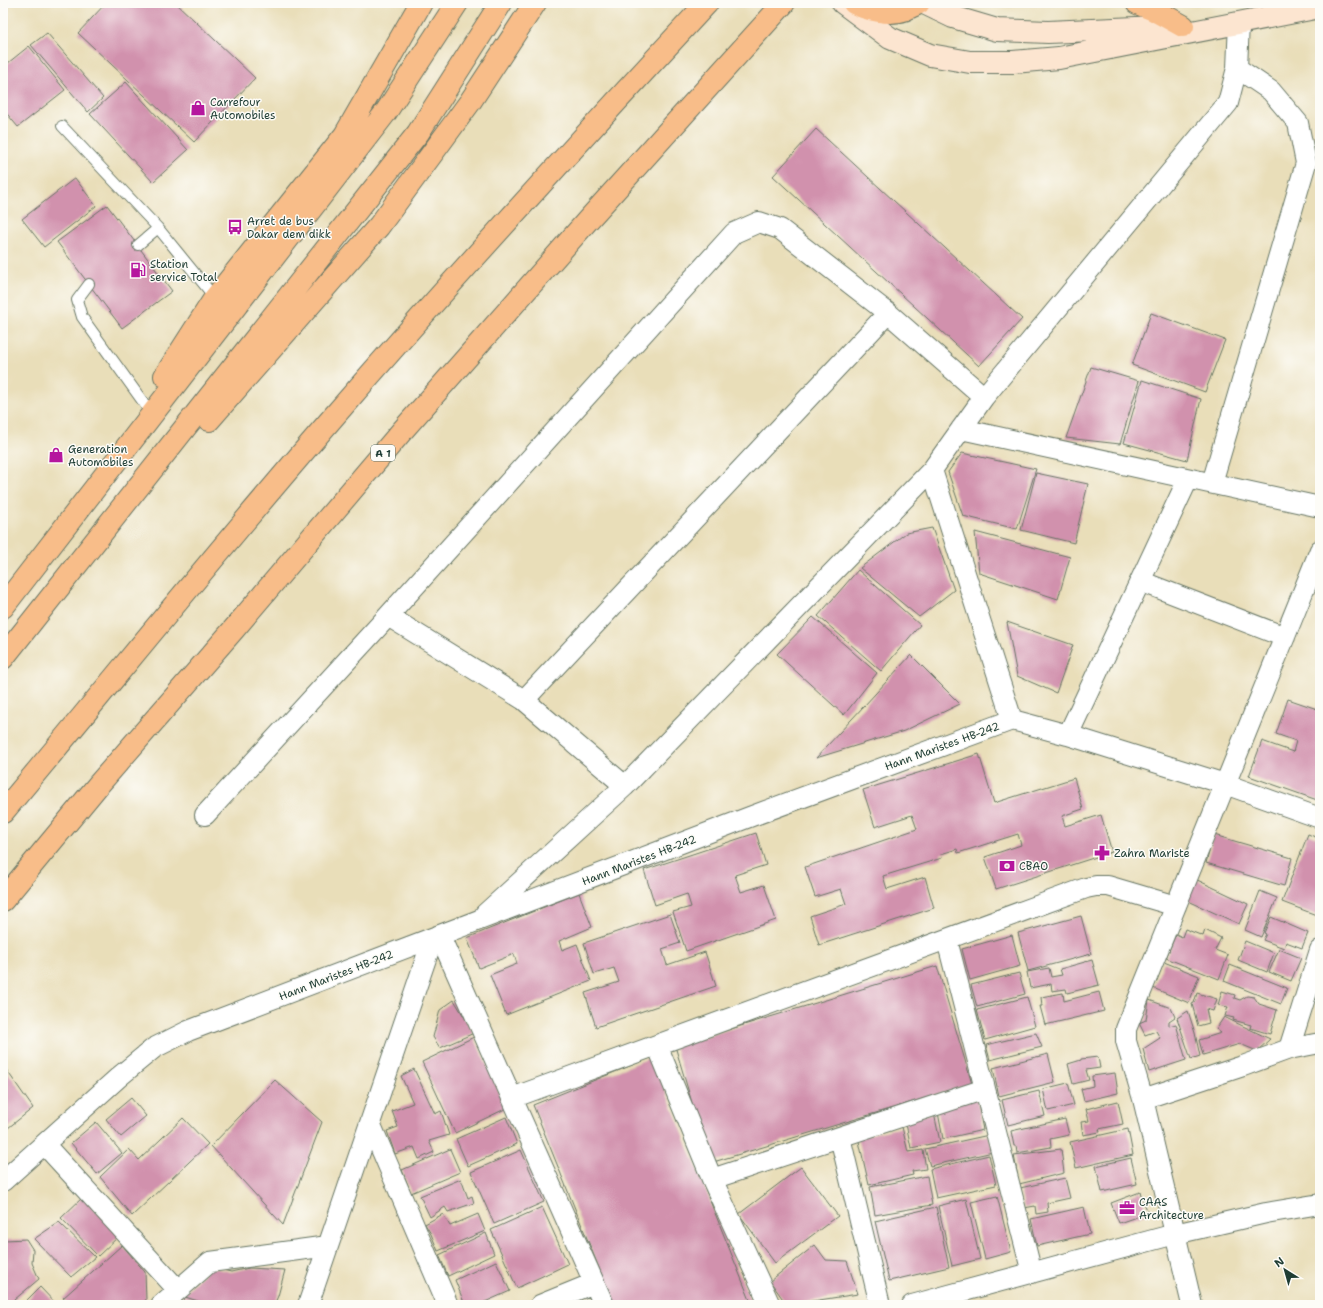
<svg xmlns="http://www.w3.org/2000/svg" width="1323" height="1308" viewBox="0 0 1323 1308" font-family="'Shantell Sans',sans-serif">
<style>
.building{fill:#d191ad}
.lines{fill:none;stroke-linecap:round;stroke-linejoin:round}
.lane-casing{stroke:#667563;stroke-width:12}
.street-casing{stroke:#667563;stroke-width:22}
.secondary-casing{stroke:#667563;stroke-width:24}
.highway-casing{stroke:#667563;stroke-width:24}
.lane{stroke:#fff;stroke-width:10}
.street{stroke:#fff;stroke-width:20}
.secondary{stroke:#fce5d0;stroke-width:22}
.highway{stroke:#f8bd89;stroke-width:22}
.labels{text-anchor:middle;stroke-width:3;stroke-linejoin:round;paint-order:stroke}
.shield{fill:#fdfcf7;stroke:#62766e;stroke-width:1}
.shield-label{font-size:10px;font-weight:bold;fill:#1f3d34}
.poi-label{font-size:11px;fill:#1f3d34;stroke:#fdfcf7;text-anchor:start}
.street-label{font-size:11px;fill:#1f3d34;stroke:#fdfcf7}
</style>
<rect width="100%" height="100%" fill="#fdfcf7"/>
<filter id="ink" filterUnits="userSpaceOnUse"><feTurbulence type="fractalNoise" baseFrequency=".025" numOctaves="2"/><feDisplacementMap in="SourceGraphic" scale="8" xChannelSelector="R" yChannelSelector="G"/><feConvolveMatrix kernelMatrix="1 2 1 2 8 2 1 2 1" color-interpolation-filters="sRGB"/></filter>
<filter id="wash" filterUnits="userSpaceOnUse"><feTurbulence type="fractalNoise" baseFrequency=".012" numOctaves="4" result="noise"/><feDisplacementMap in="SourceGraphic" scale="16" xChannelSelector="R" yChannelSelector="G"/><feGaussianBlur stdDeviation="0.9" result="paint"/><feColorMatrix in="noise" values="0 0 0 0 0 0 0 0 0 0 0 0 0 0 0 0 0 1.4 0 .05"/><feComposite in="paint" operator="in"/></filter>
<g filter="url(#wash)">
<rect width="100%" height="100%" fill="#e9deb9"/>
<g id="blocks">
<path class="building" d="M 106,3 L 176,3 L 255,78 L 194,142 L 78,33 Z
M 47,33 L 103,98 L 88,112 L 31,45 Z
M 29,46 L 65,90 L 18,127 L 3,109 L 3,67 Z
M 126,82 L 188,150 L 153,182 L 90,114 Z
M 816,129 L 1022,319 L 979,366 L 773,176 Z
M 75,178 L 96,206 L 44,247 L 22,219 Z
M 107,205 L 172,291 L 122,328 L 57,242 Z
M 1151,313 L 1225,340 L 1205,392 L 1132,365 Z
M 1091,367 L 1139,381 L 1120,444 L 1066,438 Z
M 1142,380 L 1201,399 L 1187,460 L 1124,443 Z
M 962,453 L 1036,469 L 1017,529 L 963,516 L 948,472 Z
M 1036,473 L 1088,484 L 1074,543 L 1021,530 Z
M 932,528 L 954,590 L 919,617 L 860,568 L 906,533 Z
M 975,532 L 1070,557 L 1058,599 L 979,573 Z
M 858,570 L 920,625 L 881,671 L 818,616 Z
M 813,617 L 877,673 L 844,715 L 777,654 Z
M 1007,622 L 1073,645 L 1056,693 L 1017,676 Z
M 911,655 L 960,704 L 904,731 L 816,758 Z
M 1288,699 L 1320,710 L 1320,801 L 1249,776 L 1262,741 L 1293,752 L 1296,741 L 1276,734 Z
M 979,754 L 994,803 L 1074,778 L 1083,809 L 1062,816 L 1065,826 L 1101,815 L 1112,852 L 996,889 L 985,857 L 1021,845 L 1018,834 L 958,853 L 957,849 L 941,854 L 942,858 L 883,876 L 887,889 L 925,877 L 934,908 L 819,945 L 810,916 L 846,904 L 841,889 L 815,897 L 805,867 L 917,829 L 912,815 L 875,827 L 863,790 Z
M 756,833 L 766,865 L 735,875 L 741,892 L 764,885 L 776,920 L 686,951 L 673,912 L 691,907 L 687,894 L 655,905 L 644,870 Z
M 1308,834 L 1320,839 L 1320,912 L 1319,916 L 1282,902 Z
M 1214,835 L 1292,858 L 1284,886 L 1206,863 Z
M 1193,878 L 1248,904 L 1239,924 L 1184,899 Z
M 1260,891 L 1277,898 L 1261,937 L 1245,930 Z
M 579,893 L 592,927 L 559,941 L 562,950 L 577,944 L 591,981 L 506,1015 L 490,975 L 517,964 L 514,954 L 479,968 L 467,938 Z
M 670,914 L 680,943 L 662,949 L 667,965 L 705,952 L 716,986 L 596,1027 L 585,993 L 619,982 L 614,968 L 594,974 L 584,943 Z
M 1081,916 L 1091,954 L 1028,971 L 1018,933 Z
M 1271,917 L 1308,933 L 1302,948 L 1286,942 L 1284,948 L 1263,940 L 1266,934 L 1264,933 Z
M 1185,929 L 1203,936 L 1205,930 L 1221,938 L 1215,950 L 1228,955 L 1219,979 L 1166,958 L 1176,934 L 1182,937 Z
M 1012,935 L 1020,966 L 970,980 L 962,949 Z
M 1245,941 L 1274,953 L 1267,972 L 1238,960 Z
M 1279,949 L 1301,958 L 1291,981 L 1269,972 Z
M 1092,960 L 1099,985 L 1067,993 L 1066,989 L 1052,991 L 1051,984 L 1030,988 L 1027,972 L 1049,968 L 1051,977 L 1062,975 L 1060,969 Z
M 1164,962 L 1199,976 L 1189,1003 L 1153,988 Z
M 1230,965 L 1287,988 L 1281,1004 L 1224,981 Z
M 937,966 L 972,1084 L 710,1163 L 675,1046 Z
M 1019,973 L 1025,994 L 977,1007 L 971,985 Z
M 1222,991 L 1235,995 L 1234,998 L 1240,1000 L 1247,996 L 1254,997 L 1259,1004 L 1277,1010 L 1270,1034 L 1250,1028 L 1251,1025 L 1233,1020 L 1234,1018 L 1225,1016 L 1228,1007 L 1218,1005 Z
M 1099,992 L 1104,1011 L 1045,1025 L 1040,1006 L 1042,1006 L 1041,997 L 1063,993 L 1064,1001 Z
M 1197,993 L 1217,999 L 1213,1011 L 1206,1009 L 1209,1023 L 1198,1026 L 1192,1004 L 1194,1003 Z
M 1027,997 L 1035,1026 L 985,1040 L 977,1010 Z
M 454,1000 L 474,1033 L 440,1048 L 433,1037 L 440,1010 Z
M 1149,1000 L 1171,1008 L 1175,1017 L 1169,1021 L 1169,1026 L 1176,1024 L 1186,1060 L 1149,1072 L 1143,1049 L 1160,1038 L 1156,1031 L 1145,1035 L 1139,1023 L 1146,1020 Z
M 1188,1011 L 1195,1033 L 1200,1056 L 1191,1059 L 1177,1018 Z
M 1224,1017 L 1270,1039 L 1257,1051 L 1240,1044 L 1203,1055 L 1199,1040 L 1221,1033 L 1216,1029 Z
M 1036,1033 L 1042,1047 L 990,1060 L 986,1045 Z
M 474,1037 L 507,1108 L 455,1133 L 422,1062 Z
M 1048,1054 L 1055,1082 L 999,1096 L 993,1068 Z
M 652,1057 L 752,1305 L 614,1305 L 533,1105 Z
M 1098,1057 L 1100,1068 L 1086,1070 L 1089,1080 L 1073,1084 L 1068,1064 L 1081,1060 L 1081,1059 Z
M 3,1065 L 33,1108 L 3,1132 Z
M 414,1069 L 435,1114 L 441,1111 L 449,1135 L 429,1141 L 434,1152 L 419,1159 L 414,1147 L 395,1154 L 387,1131 L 398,1127 L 392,1111 L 413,1103 L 401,1076 Z
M 1115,1073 L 1118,1093 L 1084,1101 L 1081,1089 L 1093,1086 L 1092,1076 Z
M 275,1080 L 322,1122 L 283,1225 L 211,1146 Z
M 1068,1083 L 1074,1105 L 1048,1111 L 1043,1089 Z
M 1039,1091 L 1045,1116 L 1008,1125 L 1002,1100 Z
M 131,1098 L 146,1116 L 121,1137 L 106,1119 Z
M 977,1099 L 983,1130 L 943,1139 L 937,1107 Z
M 1118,1101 L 1123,1124 L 1099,1129 L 1100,1132 L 1083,1135 L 1081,1122 L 1089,1121 L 1086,1109 Z
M 934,1113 L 940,1142 L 911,1148 L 905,1119 Z
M 506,1117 L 517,1144 L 468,1166 L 456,1139 Z
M 183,1118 L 208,1144 L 132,1216 L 100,1177 L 129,1149 L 139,1160 Z
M 1065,1119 L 1069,1135 L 1050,1139 L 1051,1147 L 1017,1153 L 1016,1146 L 1014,1146 L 1011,1131 Z
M 96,1122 L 122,1153 L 97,1174 L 71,1143 Z
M 902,1127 L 908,1152 L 923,1150 L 926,1169 L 912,1171 L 913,1175 L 869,1185 L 858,1137 Z
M 1128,1129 L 1133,1155 L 1076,1168 L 1070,1142 Z
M 989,1135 L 993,1152 L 930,1166 L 925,1149 Z
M 450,1149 L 460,1172 L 411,1193 L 402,1170 Z
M 1061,1149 L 1064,1173 L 1019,1184 L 1014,1155 Z
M 521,1150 L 544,1202 L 494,1224 L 471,1172 Z
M 989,1155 L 996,1185 L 936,1198 L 930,1169 Z
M 1131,1158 L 1137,1184 L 1102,1192 L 1096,1166 Z
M 801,1167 L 838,1216 L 775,1263 L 739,1214 Z
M 927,1176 L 932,1205 L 875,1215 L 870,1187 Z
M 1065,1178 L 1070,1198 L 1047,1203 L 1048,1212 L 1036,1214 L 1035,1206 L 1024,1208 L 1020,1188 Z
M 461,1179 L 468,1198 L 472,1196 L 474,1203 L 448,1212 L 445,1207 L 430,1217 L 420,1196 Z
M 1140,1192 L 1148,1213 L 1119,1223 L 1111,1203 Z
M 997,1196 L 1011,1252 L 985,1259 L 971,1202 Z
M 83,1197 L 120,1235 L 98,1256 L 61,1218 Z
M 966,1199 L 980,1259 L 952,1266 L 938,1206 Z
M 542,1207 L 568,1264 L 517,1288 L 491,1230 Z
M 936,1207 L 949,1267 L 889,1281 L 875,1221 Z
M 1084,1207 L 1090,1234 L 1037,1246 L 1031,1219 Z
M 443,1214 L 450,1226 L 478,1214 L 485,1231 L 438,1251 L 431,1234 L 425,1224 Z
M 59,1222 L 95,1257 L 71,1277 L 34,1239 Z
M 486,1233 L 494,1254 L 448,1276 L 439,1255 Z
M 3,1238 L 5,1240 L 26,1239 L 33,1250 L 32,1263 L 39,1279 L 8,1305 L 3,1305 Z
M 122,1245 L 145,1272 L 146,1300 L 140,1305 L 69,1305 L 63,1298 Z
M 815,1245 L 826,1260 L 847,1261 L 858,1294 L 787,1305 L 770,1281 Z
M 496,1261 L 510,1291 L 478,1305 L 465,1305 L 455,1280 Z
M 210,1267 L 231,1272 L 249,1268 L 285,1270 L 278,1296 L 274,1305 L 203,1305 L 200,1304 L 201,1302 L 182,1296 Z
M 40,1287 L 57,1305 L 22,1305 Z"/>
</g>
</g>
<g filter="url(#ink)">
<use href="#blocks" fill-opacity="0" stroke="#667563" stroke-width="1"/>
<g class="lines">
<defs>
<path id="lane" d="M 62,126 L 158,228
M 138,245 L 158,228 L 215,298
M 89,284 L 77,300 L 82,317 L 146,406"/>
<path id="street" d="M 961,429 L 1320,507
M 932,470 L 1012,720
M 1212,483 L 1306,163 L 1298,123 L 1271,91 L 1237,68
M 1140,581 L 1285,637
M 388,616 L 524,700 L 625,786
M 524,700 L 888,313
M 1068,735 L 1188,479
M 205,815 L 388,616 L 734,233 L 759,222 L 780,229 L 888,313 L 984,397
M 485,914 L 625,786 L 932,470 L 984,397 L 1228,103 L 1237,68 L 1239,23
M 440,936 L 604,1305
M 947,940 L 1032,1273
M 657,1045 L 712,1179 L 770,1305
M 1289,1049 L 1320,1043
M 512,1098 L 1086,888 L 1096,886 L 1108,886 L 1176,906
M 1143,1099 L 1243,1066 L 1289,1049 L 1320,950
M 370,1123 L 448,1305
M 840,1137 L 880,1305
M 44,1144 L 178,1290
M 712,1179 L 985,1089
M 3,1181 L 120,1076 L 154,1048 L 188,1031 L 752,816 L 1012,720 L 1068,735 L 1225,784 L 1320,818
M 161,1305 L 210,1262 L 328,1246
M 308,1305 L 433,938
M 540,1305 L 594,1283
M 912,1305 L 1175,1234 L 1266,1213 L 1320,1204
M 1192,1305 L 1143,1099 L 1126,1041 L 1126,1029 L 1320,550"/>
<path id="secondary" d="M 843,3 L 890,38 L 930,55 L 970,62 L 1013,62 L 1059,58 L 1320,7
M 924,3 L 953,17 L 997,30 L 1048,32 L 1158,27"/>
<path id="highway" d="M 854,3 C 867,10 890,15 904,10 C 909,8 914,5 919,3
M 1137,3 L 1154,10 L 1183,26
M 165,376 L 215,298 L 345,135 L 421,3
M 209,420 L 379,226 L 470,102 L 535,3
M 3,607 L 386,112 L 457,3
M 3,658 L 418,133 L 501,3
M 3,812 C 116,677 226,540 342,407 C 461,270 584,136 707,3
M 3,900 L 99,784 L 234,629 L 402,431 L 588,220 L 784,3"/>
</defs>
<use href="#lane" class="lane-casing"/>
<use href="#street" class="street-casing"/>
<use href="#secondary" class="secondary-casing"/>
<use href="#highway" class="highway-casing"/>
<use href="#lane" class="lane"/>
<use href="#street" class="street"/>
<use href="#secondary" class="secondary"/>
<use href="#highway" class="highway"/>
</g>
</g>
<defs>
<symbol id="shop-bare" viewBox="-9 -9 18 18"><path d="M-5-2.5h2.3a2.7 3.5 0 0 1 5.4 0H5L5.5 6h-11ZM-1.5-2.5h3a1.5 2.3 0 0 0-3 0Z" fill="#b5179e" stroke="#fdfcf7" stroke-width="2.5" paint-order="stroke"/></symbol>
<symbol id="bus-bare" viewBox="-9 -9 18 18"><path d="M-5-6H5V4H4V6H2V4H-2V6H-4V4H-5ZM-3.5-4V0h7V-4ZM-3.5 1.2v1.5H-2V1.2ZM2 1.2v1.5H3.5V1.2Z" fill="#b5179e" stroke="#fdfcf7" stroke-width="2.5" paint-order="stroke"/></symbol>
<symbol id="fuel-bare" viewBox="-9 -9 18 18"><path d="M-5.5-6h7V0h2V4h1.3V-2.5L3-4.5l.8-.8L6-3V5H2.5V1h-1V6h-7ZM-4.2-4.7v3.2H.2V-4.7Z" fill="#b5179e" stroke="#fdfcf7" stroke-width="2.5" paint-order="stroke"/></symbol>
<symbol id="pharmacy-bare" viewBox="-9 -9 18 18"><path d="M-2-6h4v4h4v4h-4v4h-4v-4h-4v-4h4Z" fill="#b5179e" stroke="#fdfcf7" stroke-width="2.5" paint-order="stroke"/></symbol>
<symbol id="bank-bare" viewBox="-9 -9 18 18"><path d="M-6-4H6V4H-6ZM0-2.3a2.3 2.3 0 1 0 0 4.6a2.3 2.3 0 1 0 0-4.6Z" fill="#b5179e" stroke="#fdfcf7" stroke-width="2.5" paint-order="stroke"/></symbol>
<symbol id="office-bare" viewBox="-9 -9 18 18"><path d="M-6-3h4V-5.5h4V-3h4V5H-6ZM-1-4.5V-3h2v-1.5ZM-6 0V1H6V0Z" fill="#b5179e" stroke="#fdfcf7" stroke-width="2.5" paint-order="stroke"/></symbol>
</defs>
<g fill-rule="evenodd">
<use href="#shop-bare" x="187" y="97" width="22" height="22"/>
<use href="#bus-bare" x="224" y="216" width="22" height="22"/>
<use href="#fuel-bare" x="127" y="259" width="22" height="22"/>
<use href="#shop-bare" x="45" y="444" width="22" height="22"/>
<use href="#pharmacy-bare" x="1091" y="842" width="22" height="22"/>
<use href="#bank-bare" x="996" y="855" width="22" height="22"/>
<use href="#office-bare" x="1116" y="1197" width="22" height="22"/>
</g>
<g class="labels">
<rect class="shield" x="371" y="445" width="24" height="16" rx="3"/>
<g class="shield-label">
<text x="383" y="457">A 1</text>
</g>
<g class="poi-label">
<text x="210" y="106">Carrefour<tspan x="210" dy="13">Automobiles</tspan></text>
<text x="247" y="225">Arret de bus<tspan x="247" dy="13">Dakar dem dikk</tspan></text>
<text x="150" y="268">Station<tspan x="150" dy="13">service Total</tspan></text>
<text x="68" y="453">Generation<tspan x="68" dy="13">Automobiles</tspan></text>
<text x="1114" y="857">Zahra Mariste</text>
<text x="1019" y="870">CBAO</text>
<text x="1139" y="1206">CAAS<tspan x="1139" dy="13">Architecture</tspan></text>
</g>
<g class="street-label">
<text transform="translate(942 746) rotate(-20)" y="4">Hann Maristes HB-242</text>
<text transform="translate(639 860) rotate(-21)" y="4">Hann Maristes HB-242</text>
<text transform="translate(336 975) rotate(-21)" y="4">Hann Maristes HB-242</text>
</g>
</g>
<rect width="1323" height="1308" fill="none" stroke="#fdfcf7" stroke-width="16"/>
<g transform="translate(1285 1270) rotate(323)" stroke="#fdfcf7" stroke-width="3" paint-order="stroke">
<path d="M0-3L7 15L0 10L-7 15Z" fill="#1f3d34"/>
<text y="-6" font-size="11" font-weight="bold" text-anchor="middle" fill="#1f3d34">N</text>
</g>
</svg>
